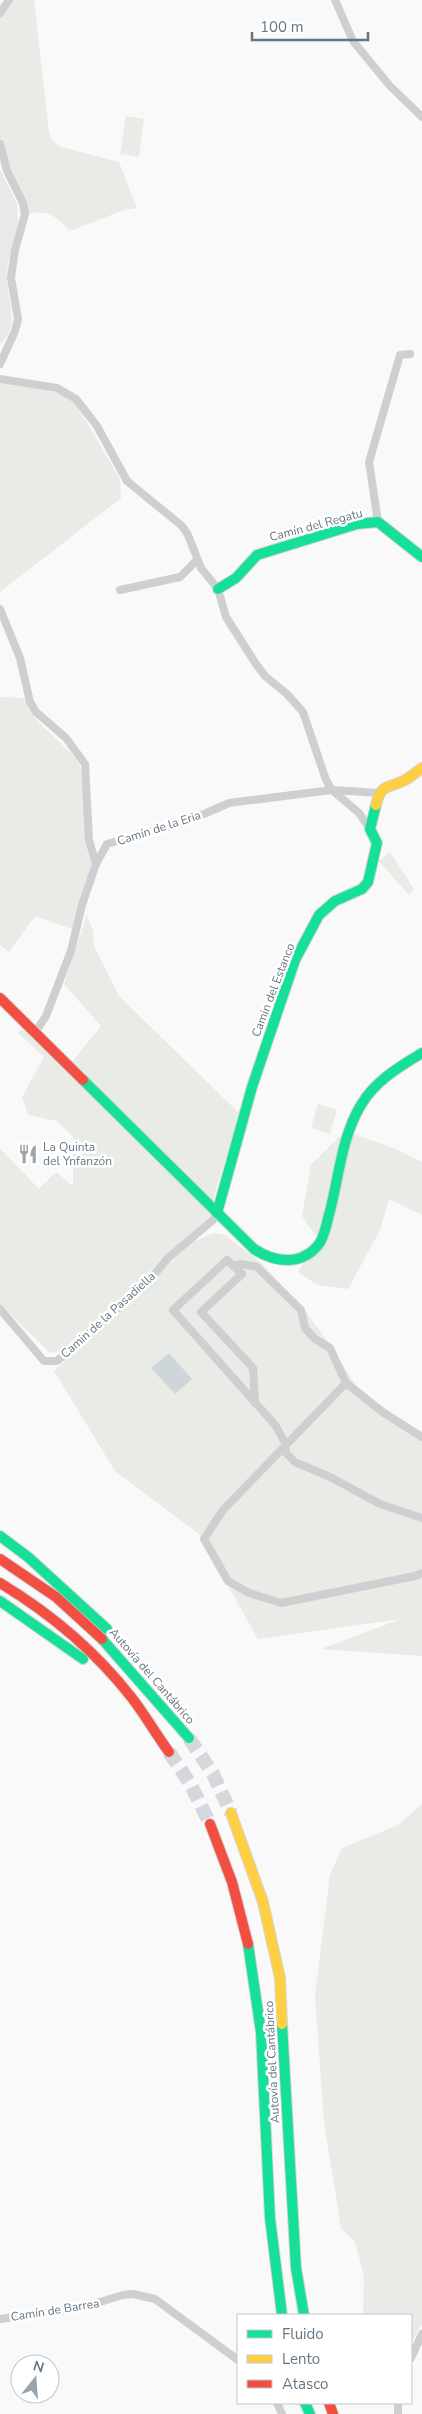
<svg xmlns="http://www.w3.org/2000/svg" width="422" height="2414" viewBox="0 0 422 2414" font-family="'Nunito Sans',sans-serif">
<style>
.built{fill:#e8e9e9}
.green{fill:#e8ebe6}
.water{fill:#ced6d9}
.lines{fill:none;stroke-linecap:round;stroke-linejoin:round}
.highway-tunnel{stroke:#d4d8dc;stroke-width:14;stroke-dasharray:14 7;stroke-linecap:butt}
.fast-casing{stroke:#d5d6d7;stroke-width:12}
.slow-casing{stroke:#d5d6d7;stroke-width:12}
.jam-casing{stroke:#d5d6d7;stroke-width:12}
.street{stroke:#cecfd0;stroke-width:8}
.fast{stroke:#16e098;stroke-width:10}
.slow{stroke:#ffcf43;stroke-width:10}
.jam{stroke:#f24e42;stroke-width:10}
.labels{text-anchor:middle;stroke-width:5;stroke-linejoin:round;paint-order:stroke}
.street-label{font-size:12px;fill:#657683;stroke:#fff}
.poi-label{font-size:12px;fill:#657683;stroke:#fff;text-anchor:start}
</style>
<rect width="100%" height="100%" fill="#f9f9f9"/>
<path class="built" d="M 0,170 L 17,203 L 18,223 L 8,263 L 7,278 L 9,297 L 0,293 Z"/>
<path class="green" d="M 9,0 L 34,0 L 49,132 L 53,141 L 61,147 L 119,162 L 137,208 L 124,210 L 70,231 C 53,214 49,210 25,214 L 0,144 L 0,13 Z
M 126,116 L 144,119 L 139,157 L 120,154 Z
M 0,293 L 9,297 C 12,313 15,333 0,344 Z
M 0,383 L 60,393 L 76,404 L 120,479 L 121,498 L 0,592 Z
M 0,697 L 25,698 C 32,726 65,741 80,765 L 92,864 L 72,929 L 35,916 L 9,952 L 0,945 Z
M 390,852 L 414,889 L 409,895 L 379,861 Z
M 87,915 L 93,931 L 94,946 L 119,996 L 240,1114 L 215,1192 L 210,1217 L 63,1350 L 50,1353 L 0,1304 L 0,1148 L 39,1189 L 56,1172 L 73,1186 L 73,1137 L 57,1121 L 28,1115 L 22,1097 L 44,1057 L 17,1032 L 25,1029 L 67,1068 L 101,1026 L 64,984 Z
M 318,1104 L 337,1110 L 330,1134 L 311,1128 Z
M 345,1131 L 396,1149 L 422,1162 L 422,1215 L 389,1199 L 380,1230 L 348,1289 L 317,1285 L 298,1272 L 318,1239 L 302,1216 L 311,1165 Z
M 214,1233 L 225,1235 L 260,1262 L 303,1308 L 328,1342 L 360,1392 L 422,1434 L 422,1656 L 321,1649 L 401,1619 L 258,1639 L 199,1534 L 115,1471 L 54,1371 L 192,1242 Z
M 422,1804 L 422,2324 L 411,2343 L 411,2315 L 363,2315 L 364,2276 L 355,2242 L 341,2228 L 324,2122 L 315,1995 L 330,1875 L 342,1848 L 398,1825 Z"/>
<path class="water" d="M 169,1353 L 192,1379 L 175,1394 L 151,1368 Z"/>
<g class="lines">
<path class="highway-tunnel" d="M 189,1738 L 213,1774 L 231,1813
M 169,1752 L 191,1785 L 210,1824"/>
<defs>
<path id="fast" d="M 218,589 L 236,578 L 257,555 L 357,524 L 378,522 L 422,557
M 83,1080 L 254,1249 C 275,1263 302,1266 319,1244 C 325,1236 327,1221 330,1211 C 339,1176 342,1136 361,1105 C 375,1081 399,1067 422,1053
M 217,1213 L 252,1087 L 295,960 L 319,915 L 335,901 L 362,889 L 368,882 L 377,843 L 370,829 L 376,805
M 0,1536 L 28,1557 L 107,1629
M 0,1601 L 83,1659
M 102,1639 L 189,1738
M 248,1944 L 261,2032 L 270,2218 L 282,2315
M 282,2024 L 296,2268 L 304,2315
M 305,2403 L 310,2414"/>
<path id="slow" d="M 376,805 C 381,783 388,789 405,780 C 411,777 416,772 422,768
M 231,1813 L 263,1902 L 280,1978 L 282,2024"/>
<path id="jam" d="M 0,998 L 83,1080
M 0,1559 L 56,1597 L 102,1639
M 0,1583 C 50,1613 96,1652 132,1698 C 145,1715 156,1734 169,1752
M 210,1824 L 232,1882 L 248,1944
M 329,2403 L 333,2414"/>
</defs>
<use href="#fast" class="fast-casing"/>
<use href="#slow" class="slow-casing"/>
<use href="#jam" class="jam-casing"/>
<path class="street" d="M 335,0 L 353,41 L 390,86 L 422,117
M 0,13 L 9,0
M 0,144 L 7,171 L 23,203 L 25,214 L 15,250 L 11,278 L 18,319 L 15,331 L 0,364
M 0,379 L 57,388 L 76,399 L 97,426 L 127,481 L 182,526 L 188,535 L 201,568 L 218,589 L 226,617 L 256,664 L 265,676 L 287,694 L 303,712 L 326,780 L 332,790 L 359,813 L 370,829
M 378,522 L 369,462 L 400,355 L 410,354
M 120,590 L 180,577 L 197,560
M 0,609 L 20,658 L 30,702 L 36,712 L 66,738 L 85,764 L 89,840 L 96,864
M 36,1031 L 46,1016 L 71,951 L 82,905 L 96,864 L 107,844 L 188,821 L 229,803 L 332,790 L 379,793
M 233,1266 L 241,1264 L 257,1267 L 301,1310 L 305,1328 L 315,1339 L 330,1348 L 346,1383 L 384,1413 L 422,1437
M 0,1309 L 44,1361 L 57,1361 L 148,1282 L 168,1258 L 213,1220 L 217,1213
M 346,1383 L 223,1510 L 204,1539 L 228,1581 L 249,1593 L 281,1603 L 415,1576 L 422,1573
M 255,1403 L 253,1368 L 201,1312 L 242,1274 L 227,1260 L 173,1310 L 276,1426 L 285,1443 L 286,1453 L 295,1462 L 332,1478 L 380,1504 L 422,1518
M 0,2319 L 80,2308 L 123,2295 L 133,2294 L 155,2299 L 238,2360
M 411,2358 L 422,2334
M 277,2403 L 282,2414
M 398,2414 L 398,2403"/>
<use href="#fast" class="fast"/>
<use href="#slow" class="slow"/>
<use href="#jam" class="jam"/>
</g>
<defs>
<symbol id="restaurant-bare" viewBox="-9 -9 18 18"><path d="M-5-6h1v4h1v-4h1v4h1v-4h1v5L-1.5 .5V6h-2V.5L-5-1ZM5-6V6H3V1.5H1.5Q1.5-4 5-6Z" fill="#99a4ac" stroke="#fff" stroke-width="2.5" paint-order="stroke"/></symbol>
</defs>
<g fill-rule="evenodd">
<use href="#restaurant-bare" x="14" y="1140" width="28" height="28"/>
</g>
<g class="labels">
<g class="street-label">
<text transform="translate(316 525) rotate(-15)" y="4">Camín del Regatu</text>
<text transform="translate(159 828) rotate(-18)" y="4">Camín de la Eria</text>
<text transform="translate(273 990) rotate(-69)" y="4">Camin del Estanco</text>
<text transform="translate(108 1315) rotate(-42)" y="4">Camin de la Pasadiella</text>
<text transform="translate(152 1676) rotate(49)" y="4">Autovía del Cantábrico</text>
<text transform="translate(272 2062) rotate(-93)" y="4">Autovía del Cantábrico</text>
<text transform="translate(55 2310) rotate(-9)" y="4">Camín de Barrea</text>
</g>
<g class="poi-label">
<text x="43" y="1151">La Quinta<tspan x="43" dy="14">del Ynfanzón</tspan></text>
</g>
</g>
<rect x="237" y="2314" width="175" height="90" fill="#ffffff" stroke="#c1c8cd"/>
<rect x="247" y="2330" width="25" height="8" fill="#16e098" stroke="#c1c8cd"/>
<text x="282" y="2339" font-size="15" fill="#657683">Fluido</text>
<rect x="247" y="2355" width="25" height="8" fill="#ffcf43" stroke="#c1c8cd"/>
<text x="282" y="2364" font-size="15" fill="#657683">Lento</text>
<rect x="247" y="2380" width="25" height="8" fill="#f24e42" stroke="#c1c8cd"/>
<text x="282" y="2389" font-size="15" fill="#657683">Atasco</text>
<g transform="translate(35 2379) rotate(17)"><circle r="24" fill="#ffffff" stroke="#c1c8cd"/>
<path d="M0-4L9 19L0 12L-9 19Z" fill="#99a4ac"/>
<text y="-8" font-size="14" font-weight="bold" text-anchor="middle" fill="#657683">N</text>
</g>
<path d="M252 32v8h116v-8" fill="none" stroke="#657683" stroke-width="2.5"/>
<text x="260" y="32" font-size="15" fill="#657683" stroke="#ffffff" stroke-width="4" paint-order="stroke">100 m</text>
</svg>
